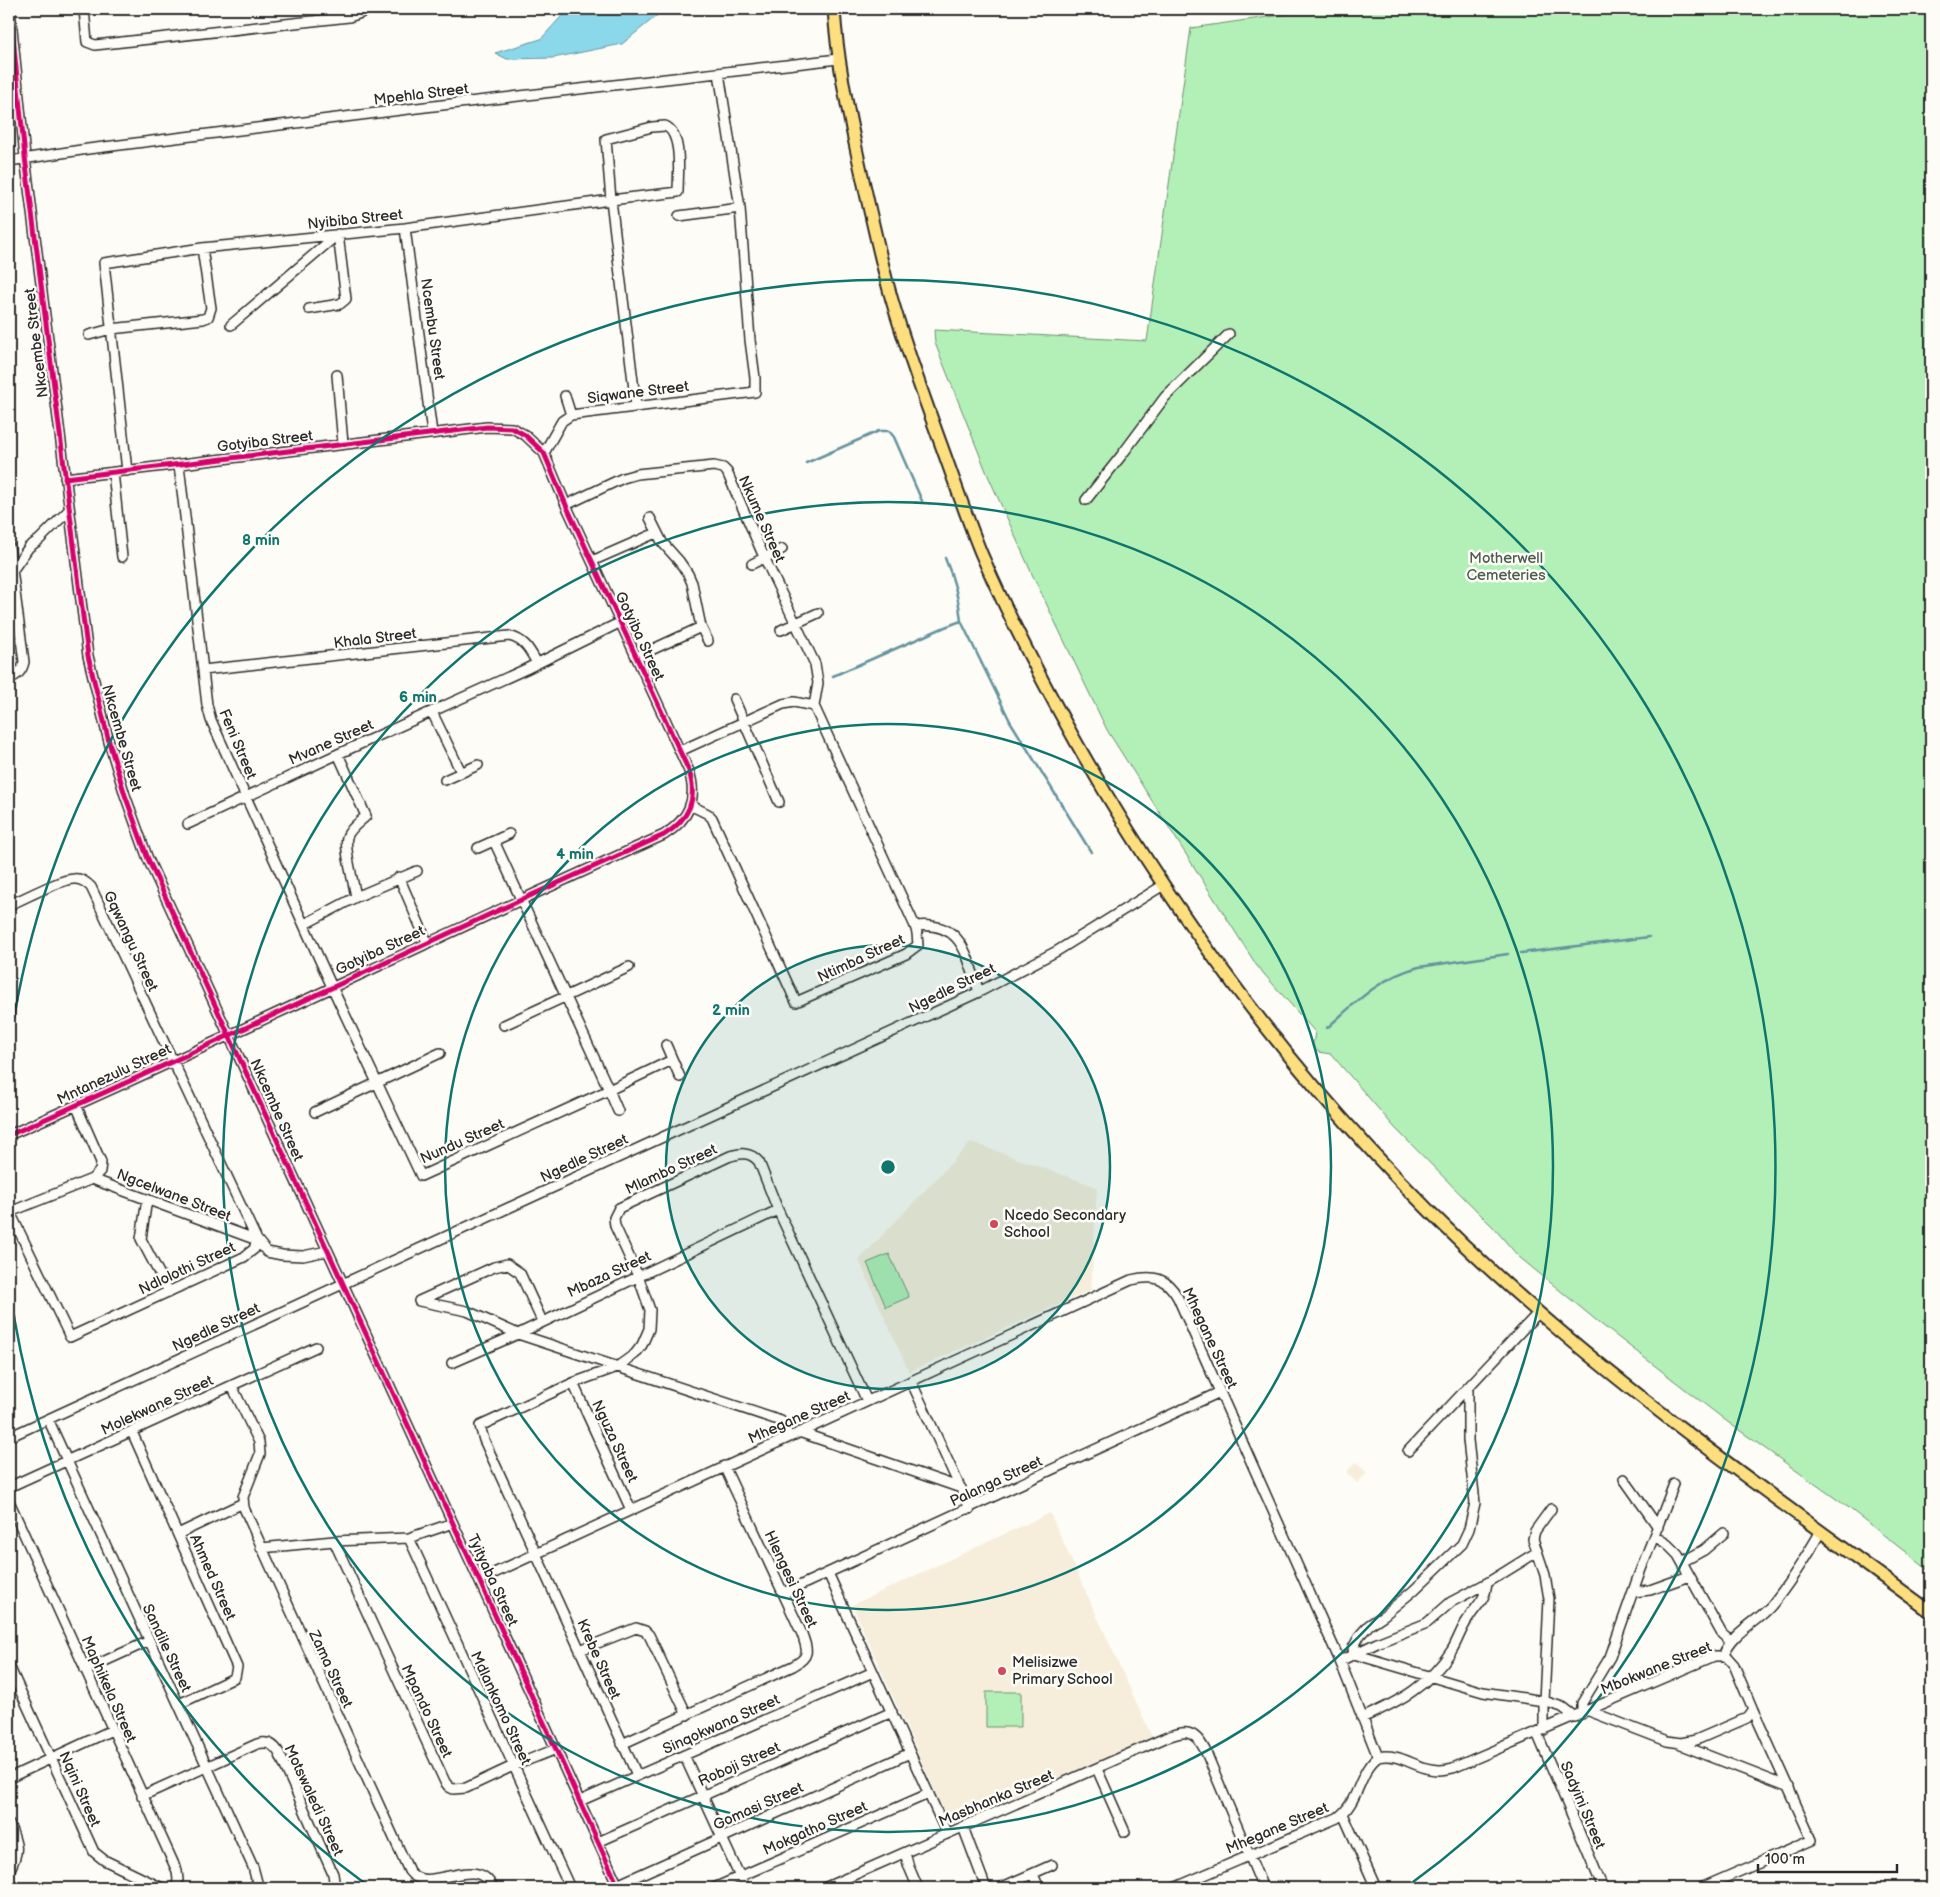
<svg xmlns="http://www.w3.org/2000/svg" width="1940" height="1897" viewBox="0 0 1940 1897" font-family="'Balsamiq Sans',sans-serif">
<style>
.built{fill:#f6eedb}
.green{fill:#b2f0b7;stroke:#6e8e71}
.water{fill:#8ad8e9;stroke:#64939d}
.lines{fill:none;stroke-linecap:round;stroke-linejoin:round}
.stream{stroke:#64939d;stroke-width:2.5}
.minor-casing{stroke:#2b2b2b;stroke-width:12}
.major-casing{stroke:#2b2b2b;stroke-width:15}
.minor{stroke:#fdfcf7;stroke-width:9}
.major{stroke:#fedf80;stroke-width:11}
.cycleway-casing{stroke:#fdfcf7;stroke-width:8}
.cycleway{stroke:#d6006c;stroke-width:5}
.ring{fill:none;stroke:#0f766e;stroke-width:2.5}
.poi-dot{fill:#d1495b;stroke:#fdfcf7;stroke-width:2}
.labels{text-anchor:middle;stroke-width:5;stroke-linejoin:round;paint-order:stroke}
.street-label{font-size:15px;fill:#2b2b2b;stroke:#fdfcf7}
.park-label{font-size:15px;fill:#4d5c4e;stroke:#fdfcf7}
.poi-label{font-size:15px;fill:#2b2b2b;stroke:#fdfcf7;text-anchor:start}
.centre{fill:#0f766e;stroke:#fdfcf7;stroke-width:2.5}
.ring-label{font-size:15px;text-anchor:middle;font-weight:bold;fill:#0f766e;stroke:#fdfcf7;stroke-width:5;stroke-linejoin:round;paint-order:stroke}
</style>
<rect width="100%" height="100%" fill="#fdfcf7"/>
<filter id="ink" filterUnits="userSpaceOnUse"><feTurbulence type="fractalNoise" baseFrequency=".02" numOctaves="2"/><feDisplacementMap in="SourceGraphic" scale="10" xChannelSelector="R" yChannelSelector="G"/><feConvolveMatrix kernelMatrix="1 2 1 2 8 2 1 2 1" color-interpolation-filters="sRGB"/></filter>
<g filter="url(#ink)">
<path class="built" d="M 971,1142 L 1097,1187 L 1091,1290 L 909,1372 L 859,1260 Z
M 1356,1462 L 1367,1473 L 1357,1483 L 1346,1472 Z
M 1050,1513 L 1152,1737 L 950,1825 L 852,1605 Z"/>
<path class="green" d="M 1324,9 L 1931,9 L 1931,1572 L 1849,1508 L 1729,1423 L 1602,1325 L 1518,1256 L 1493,1227 L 1395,1128 L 1331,1054 L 1318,1052 L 1313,1045 L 1315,1032 L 1257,966 L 1107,730 L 1032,574 L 986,471 L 935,343 L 934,330 L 1147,341 L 1191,28 Z
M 889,1254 L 909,1297 L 886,1307 L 867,1263 Z
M 986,1692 L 1021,1692 L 1021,1727 L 986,1727 Z"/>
<path class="water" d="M 568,9 L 665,9 L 622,44 L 553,58 L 507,59 L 495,53 L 541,39 Z"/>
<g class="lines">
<path class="stream" d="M 806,463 L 879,431 L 889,431 L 894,437 L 922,501
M 945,558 C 954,579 959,598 961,621
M 833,676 L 945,627 L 961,621 L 1010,721 L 1091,852
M 1521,953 L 1649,937
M 1327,1028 C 1356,1002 1380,977 1419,967 L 1508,954"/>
<defs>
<path id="minor" d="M 10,9 L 25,157 L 88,656 L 109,742 L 125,795 L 148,859 L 479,1580 L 619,1888
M 84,9 L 87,42 L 95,45 L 349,17 L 361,13 L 365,9
M 665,126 C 683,133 678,175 678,192 L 611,200 L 606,139 L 652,127 Z
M 9,161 L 88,149 L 425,107 L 838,59
M 679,216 L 740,208
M 405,228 L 432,433
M 309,309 L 340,304 L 346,299 L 338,234
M 231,325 L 338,234
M 89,335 L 111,329 L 203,319 L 208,317 L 211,308 L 202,248
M 337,375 L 343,444
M 565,396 L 571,415
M 544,453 L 562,421 L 571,415 L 755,392 L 755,378 L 750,340 L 740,208 L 719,73
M 179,465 L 207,705 L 211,720 L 332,987 L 421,1176 L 609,1090 L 494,841
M 127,471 L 104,263 L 202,248 L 405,228 L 611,200 L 636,406
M 113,472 L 122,557
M 1086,500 L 1121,456 L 1165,397 L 1229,334
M 566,505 L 623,478 L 637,474 L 714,466 L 723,468 L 727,472 L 764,557 L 815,664 L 818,683 L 814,706 L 915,926 L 917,933 L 918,945 L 906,954 L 796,1002 L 712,818 L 708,814 L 690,805
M 650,518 L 662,542 L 679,561 L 688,574 L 692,583 L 701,627 L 708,641
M 9,546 L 24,662 C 22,671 18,676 9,678
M 592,561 L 656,533
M 752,564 L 782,549
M 12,571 L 29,547 L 39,540 L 69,510
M 781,630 L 818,613
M 636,657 L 701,627
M 203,670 L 509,636 C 525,640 529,649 537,663
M 734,699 L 779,802
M 432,712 L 461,772
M 680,751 L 783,704 L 794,702 L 814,706
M 338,754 L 366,816 C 360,822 350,828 347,837 C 344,849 354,884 356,897
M 445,780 L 478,765
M 188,824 L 338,754 L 526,669 L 621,622
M 478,848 L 509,834
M 399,877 L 427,942
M 9,905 C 24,899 60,879 74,879 C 81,878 86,882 91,887 L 257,1240 L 254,1249 L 244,1257 L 70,1337 L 9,1210
M 305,924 L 356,897 L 417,871
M 915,926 C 963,921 966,954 979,992
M 504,1025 L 629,967
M 666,1045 L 680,1077
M 618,1111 L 609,1090 L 672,1060
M 315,1112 L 440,1053
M 9,1135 C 228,1039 444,933 664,835 C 689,819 698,800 689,771 L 566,505 L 544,453 L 525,435 L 512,428 L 487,427 L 65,478
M 92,1179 L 257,1240 L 267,1252 L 282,1255 L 303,1256 L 327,1251
M 147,1199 L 141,1239 L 169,1292
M 10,1212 L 92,1179 L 100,1171 L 101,1162 L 76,1105
M 419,1301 L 467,1311 L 518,1334 L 781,1421 L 789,1437
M 419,1301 L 494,1267 L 507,1264 L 520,1273 L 542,1321
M 452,1363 L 518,1334 L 778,1210
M 911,1381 L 970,1509
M 573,1383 L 631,1510
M 232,1386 L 259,1442 L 260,1454 L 243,1497 L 244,1508 L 409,1871 C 428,1897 476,1851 493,1888
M 1468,1387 L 1468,1440 L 1475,1503 L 1469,1529 L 1462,1544 L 1413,1591 L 1384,1615 L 1369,1625 L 1360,1635 L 1353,1648 L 1354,1654 L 1483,1692 L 1544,1701 L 1562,1707 L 1575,1717
M 48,1419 L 253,1867 L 257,1882 L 256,1888
M 132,1432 L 237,1667 L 235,1677 L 230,1680 L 179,1704
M 799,1432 L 961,1488
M 9,1437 L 979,992 L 1057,951 L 1162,886
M 1408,1451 L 1539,1312
M 1624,1479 L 1658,1527
M 9,1487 L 316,1347
M 9,1501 L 177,1871 L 178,1880 L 176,1888
M 178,1534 L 243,1503
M 1654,1536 L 1667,1544 L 1678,1555 L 1722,1634 L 1730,1641
M 409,1538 L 570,1888
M 334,1541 L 445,1782 L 449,1787 L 453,1789 L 466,1788 L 513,1766 L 556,1749
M 261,1548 L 334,1541 L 409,1538 L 453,1523
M 1682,1562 L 1704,1550 L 1724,1533
M 828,1573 L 947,1834
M 479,1580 L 1131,1280 C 1153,1275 1167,1277 1178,1298 L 1340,1661 L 1378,1757 C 1359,1770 1359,1804 1337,1818 L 1174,1888
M 1633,1592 L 1650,1590 L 1689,1576
M 784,1593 L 1220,1392
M 580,1650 L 636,1628 L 645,1631 L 649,1635 L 687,1715
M 1723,1656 C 1733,1631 1754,1625 1771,1606 C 1790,1583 1806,1557 1821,1531
M 1340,1661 L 1377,1643 L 1427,1623 L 1451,1602 L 1487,1583 L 1537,1552
M 9,1666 L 94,1852 L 104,1860 L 162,1888
M 85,1670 L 149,1641
M 1589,1711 L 1667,1741 L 1681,1743 L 1696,1740 L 1747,1718 L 1753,1710
M 1582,1714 L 1582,1703 L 1610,1657 L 1638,1577 L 1674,1484
M 1362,1718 C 1400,1701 1429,1686 1452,1650 C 1458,1640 1461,1629 1468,1619 C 1477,1604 1485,1602 1487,1583
M 1544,1730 L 1544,1701 L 1549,1599 L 1545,1575 L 1533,1539 L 1535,1531 L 1551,1509
M 1537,1733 L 1603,1888
M 622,1744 L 793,1666 C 810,1657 808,1651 802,1634 L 724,1466
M 1681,1745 L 1789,1787
M 684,1755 L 745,1888
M 1378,1757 C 1405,1751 1421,1777 1453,1768 L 1714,1656 L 1726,1656 L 1734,1665 L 1753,1710 L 1812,1840 L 1701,1888
M 1097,1769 L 1125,1832
M 637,1775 L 484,1440 L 480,1426 L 573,1383 L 617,1367 L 635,1354 L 642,1345 L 649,1329 L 650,1310 L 638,1276 L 615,1226 L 614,1218 L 619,1208 L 728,1157 C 740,1153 750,1151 759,1162 L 778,1210 L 867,1401
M 9,1778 L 112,1730
M 142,1796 L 257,1744 C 267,1741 274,1744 279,1753 L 333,1874 L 335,1888
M 580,1801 L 873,1672
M 1343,1814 L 1376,1888
M 9,1824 C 18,1845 20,1851 9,1871
M 963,1827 L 986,1888
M 598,1842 L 892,1712
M 905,1853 L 909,1867 L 918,1888
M 1033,1874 L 1039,1888
M 617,1885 L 910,1753
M 9,1887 L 11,1888
M 714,1888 L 928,1794
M 824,1888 L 1165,1738 C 1185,1730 1194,1729 1205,1750 L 1263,1888
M 1000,1888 L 1052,1865"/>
<path id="major" d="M 834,9 C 837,57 846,101 856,148 C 866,194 876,240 888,286 C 902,338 921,389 939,439 C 953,477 966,516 981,553 C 1009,618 1042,681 1076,742 C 1188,941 1325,1118 1493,1272 C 1629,1397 1783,1503 1931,1612"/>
</defs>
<use href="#minor" class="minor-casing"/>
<use href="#major" class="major-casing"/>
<use href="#minor" class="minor"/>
<use href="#major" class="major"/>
<defs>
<path id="cycleway" d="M 10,9 L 25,157 L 88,656 L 109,742 L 125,795 L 148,859 L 479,1580 L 619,1888
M 9,1135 C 228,1039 444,933 664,835 C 689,819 698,800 689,771 L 566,505 L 544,453 L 525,435 L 512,428 L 487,427 L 65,478"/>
</defs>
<use href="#cycleway" class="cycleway-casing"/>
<use href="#cycleway" class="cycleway"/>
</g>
</g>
<circle cx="888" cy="1167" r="222" fill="#0f766e" fill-opacity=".12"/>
<g class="ring">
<circle cx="888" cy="1167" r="222"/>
<circle cx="888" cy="1167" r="443"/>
<circle cx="888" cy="1167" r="665"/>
<path d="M367 1885A887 887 0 0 1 10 1290M10 1044A887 887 0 1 1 1409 1885"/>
</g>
<g class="poi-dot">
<circle cx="994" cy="1224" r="5"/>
<circle cx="1002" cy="1671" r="5"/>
</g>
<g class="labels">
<g class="street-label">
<text transform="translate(421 94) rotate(-7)" y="5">Mpehla Street</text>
<text transform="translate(355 219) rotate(-6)" y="5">Nyibiba Street</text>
<text transform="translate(433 329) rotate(82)" y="5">Ncembu Street</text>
<text transform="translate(36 343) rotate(-97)" y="5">Nkcembe Street</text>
<text transform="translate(638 392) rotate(-7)" y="5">Siqwane Street</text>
<text transform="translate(265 441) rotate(-7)" y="5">Gotyiba Street</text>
<text transform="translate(762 519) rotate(66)" y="5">Nkume Street</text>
<text transform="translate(640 636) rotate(65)" y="5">Gotyiba Street</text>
<text transform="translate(375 638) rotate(-7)" y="5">Khala Street</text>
<text transform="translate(122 738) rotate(74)" y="5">Nkcembe Street</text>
<text transform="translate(331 742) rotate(-24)" y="5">Mvane Street</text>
<text transform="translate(238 744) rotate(67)" y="5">Feni Street</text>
<text transform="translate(131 941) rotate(65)" y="5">Gqwangu Street</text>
<text transform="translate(380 950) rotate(-25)" y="5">Gotyiba Street</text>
<text transform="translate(861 958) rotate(-25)" y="5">Ntimba Street</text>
<text transform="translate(952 988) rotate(-26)" y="5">Ngedle Street</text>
<text transform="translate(114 1074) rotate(-25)" y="5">Mntanezulu Street</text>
<text transform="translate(277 1110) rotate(66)" y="5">Nkcembe Street</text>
<text transform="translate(462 1141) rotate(-24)" y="5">Nundu Street</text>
<text transform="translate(584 1158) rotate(-25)" y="5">Ngedle Street</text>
<text transform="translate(671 1169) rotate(-25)" y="5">Mlambo Street</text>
<text transform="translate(174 1195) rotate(21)" y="5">Ngcelwane Street</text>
<text transform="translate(187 1268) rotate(-25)" y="5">Ndlolothi Street</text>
<text transform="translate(609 1274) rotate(-25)" y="5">Mbaza Street</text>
<text transform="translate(216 1327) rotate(-25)" y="5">Ngedle Street</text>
<text transform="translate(1210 1338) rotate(65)" y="5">Mhegane Street</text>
<text transform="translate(157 1405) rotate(-25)" y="5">Molekwane Street</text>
<text transform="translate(799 1417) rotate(-24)" y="5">Mhegane Street</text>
<text transform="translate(615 1441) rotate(65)" y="5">Nguza Street</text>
<text transform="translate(996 1481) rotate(-25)" y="5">Palanga Street</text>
<text transform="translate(213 1577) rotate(66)" y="5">Ahmed Street</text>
<text transform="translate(791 1579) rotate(65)" y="5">Hlengesi Street</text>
<text transform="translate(493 1580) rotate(65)" y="5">Tyityaba Street</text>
<text transform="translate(167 1648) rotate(65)" y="5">Sandile Street</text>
<text transform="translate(599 1659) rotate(66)" y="5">Krebe Street</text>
<text transform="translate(1656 1668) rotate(-22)" y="5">Mbokwane Street</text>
<text transform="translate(331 1669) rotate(65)" y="5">Zama Street</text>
<text transform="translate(109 1689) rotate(66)" y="5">Maphikela Street</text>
<text transform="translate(501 1708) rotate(65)" y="5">Mdlankomo Street</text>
<text transform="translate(427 1711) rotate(65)" y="5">Mpando Street</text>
<text transform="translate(721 1724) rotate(-24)" y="5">Sinqokwana Street</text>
<text transform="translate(739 1764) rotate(-24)" y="5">Roboji Street</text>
<text transform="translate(80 1789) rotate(66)" y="5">Nqini Street</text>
<text transform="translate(996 1798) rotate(-23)" y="5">Masbhanka Street</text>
<text transform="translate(314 1800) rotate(65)" y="5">Motswaledi Street</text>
<text transform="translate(1583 1805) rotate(67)" y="5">Sadyini Street</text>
<text transform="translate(758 1806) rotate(-24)" y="5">Gomasi Street</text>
<text transform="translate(815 1828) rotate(-24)" y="5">Mokgatho Street</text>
<text transform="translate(1277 1828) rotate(-23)" y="5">Mhegane Street</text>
</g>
<g class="park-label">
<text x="1506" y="563">Motherwell<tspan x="1506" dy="17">Cemeteries</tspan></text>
</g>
<g class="poi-label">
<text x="1004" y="1220">Ncedo Secondary<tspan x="1004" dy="17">School</tspan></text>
<text x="1012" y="1667">Melisizwe<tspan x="1012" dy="17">Primary School</tspan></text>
</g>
</g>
<circle cx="888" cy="1167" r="8" class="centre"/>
<g class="ring-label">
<text x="261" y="545">8 min</text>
<text x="418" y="702">6 min</text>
<text x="575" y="859">4 min</text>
<text x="731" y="1015">2 min</text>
</g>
<rect width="1940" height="1897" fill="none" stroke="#fdfcf7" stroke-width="30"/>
<rect x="15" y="15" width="1910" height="1867" fill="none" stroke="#2b2b2b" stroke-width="2" filter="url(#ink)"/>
<path d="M1758 1864v8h139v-8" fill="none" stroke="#2b2b2b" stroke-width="2.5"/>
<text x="1765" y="1864" font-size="15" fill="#2b2b2b" stroke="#fdfcf7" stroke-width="4" paint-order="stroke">100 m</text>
</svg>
